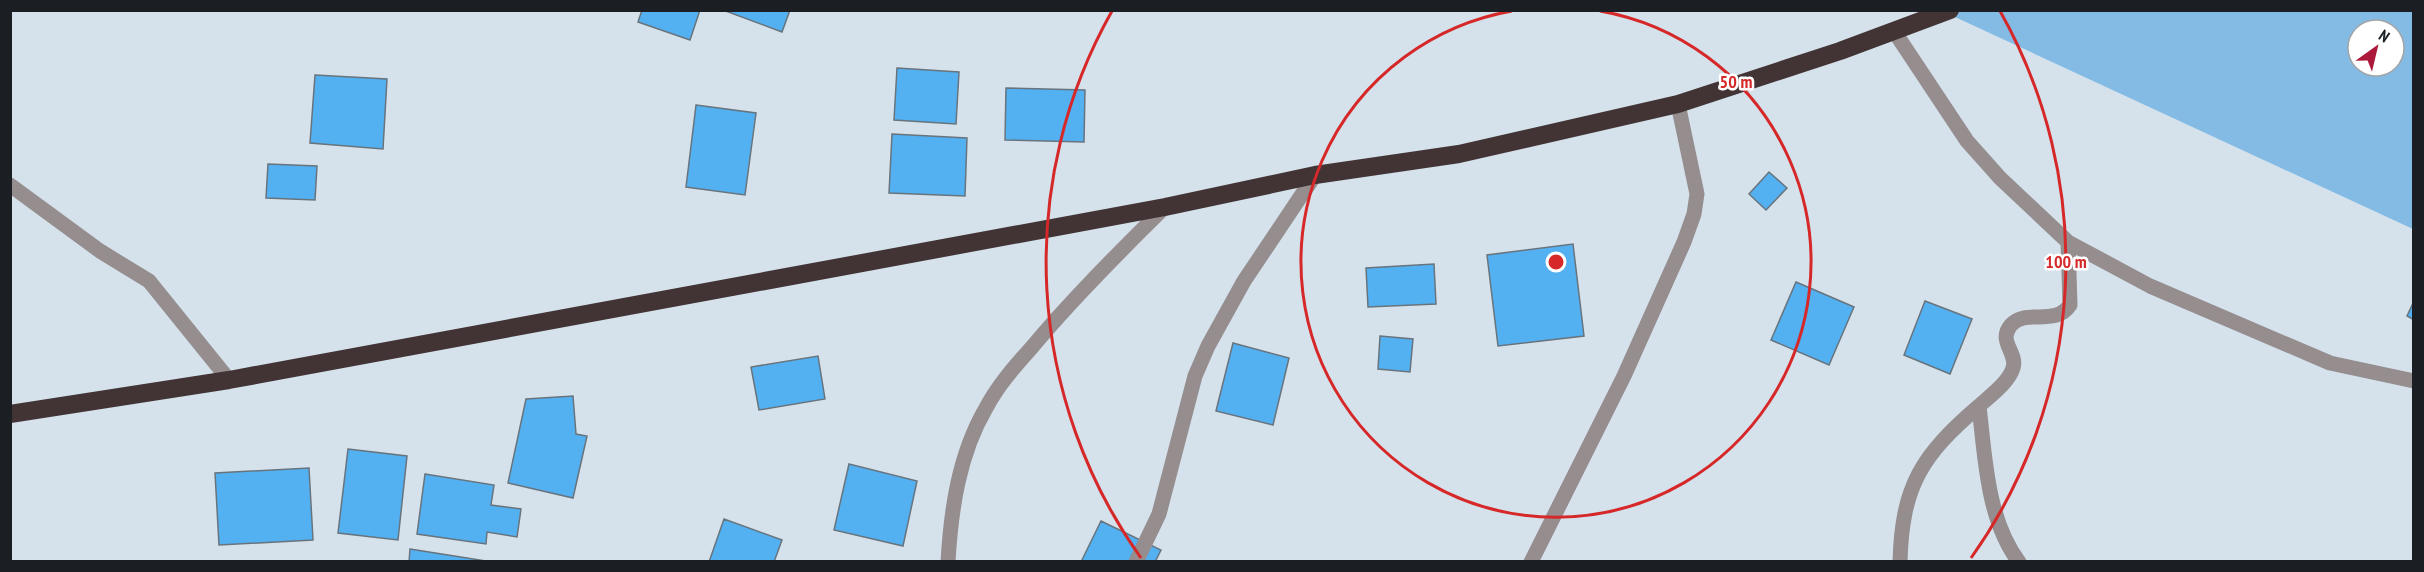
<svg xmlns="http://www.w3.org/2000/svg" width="2424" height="572" viewBox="0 0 2424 572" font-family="'PT Sans Narrow',sans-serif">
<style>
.green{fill:#83bbe5;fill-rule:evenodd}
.building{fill:#53b0f1;stroke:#68747d;stroke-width:1.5}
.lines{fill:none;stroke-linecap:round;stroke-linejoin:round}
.minor{stroke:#958d8e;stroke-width:15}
.highway{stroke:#423435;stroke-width:18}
.ring{fill:none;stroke:#d62828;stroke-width:3}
.centre{fill:#d62828;stroke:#fff;stroke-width:3}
.ring-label{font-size:18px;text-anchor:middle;font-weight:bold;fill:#d62828;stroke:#fff;stroke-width:5;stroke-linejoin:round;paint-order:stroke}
</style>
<rect width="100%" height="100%" fill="#d5e2ec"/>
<path class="green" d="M 1942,11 L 2413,11 L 2413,229 ZM 2358,30 L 2394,30 L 2394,66 L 2358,66 Z"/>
<path class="building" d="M 642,10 L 700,10 L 690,40 L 638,22 Z
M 723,10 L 790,10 L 782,32 Z
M 897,68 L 959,72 L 956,124 L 894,120 Z
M 315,75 L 387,79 L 383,149 L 310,143 Z
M 1006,88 L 1085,90 L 1084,142 L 1005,140 Z
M 696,105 L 756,113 L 745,195 L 686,187 Z
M 892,134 L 967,138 L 965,196 L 889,193 Z
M 268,164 L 317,166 L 315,200 L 266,198 Z
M 1769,172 L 1787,188 L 1766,210 L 1749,194 Z
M 1573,244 L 1584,336 L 1498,346 L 1487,255 Z
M 1434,264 L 1436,304 L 1368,307 L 1366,268 Z
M 1796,282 L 1854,307 L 1829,365 L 1771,340 Z
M 1925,301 L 1972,319 L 1950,374 L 1904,355 Z
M 2414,301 L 2414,320 L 2407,316 Z
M 1380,336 L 1413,339 L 1410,372 L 1378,369 Z
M 1233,343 L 1289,358 L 1273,425 L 1216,411 Z
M 818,356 L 825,399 L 759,410 L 751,367 Z
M 573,396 L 576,434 L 587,436 L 573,498 L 508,483 L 526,399 Z
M 348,449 L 407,456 L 398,540 L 338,533 Z
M 849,464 L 917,481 L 903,546 L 834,530 Z
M 309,468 L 313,540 L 219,545 L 215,473 Z
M 425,474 L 494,485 L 491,505 L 521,509 L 517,537 L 487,532 L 486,544 L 417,534 Z
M 724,519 L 782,540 L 774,562 L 709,562 Z
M 1101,521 L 1161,550 L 1155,562 L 1081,562 Z
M 410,549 L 486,561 L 485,562 L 409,562 Z"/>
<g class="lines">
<path class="minor" d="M 1894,31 L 1967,141 L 2000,178 L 2068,242 L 2150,286 L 2330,363 L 2414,381
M 10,185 L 100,251 L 149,281 L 229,380
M 948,562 C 951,509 959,454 986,408 C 998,385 1016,365 1033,346 C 1074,297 1119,252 1165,207
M 1136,562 L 1159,514 L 1195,376 L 1208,346 L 1244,281 L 1315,175
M 1531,562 L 1624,376 L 1684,242 L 1694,214 L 1697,194 L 1678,104
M 1900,562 C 1902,485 1922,455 1979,406
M 2019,562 C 1987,520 1985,457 1979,406 C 1990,396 2009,382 2013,368 C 2018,353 1997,341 2011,325 C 2026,308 2055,327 2070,305 L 2068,242"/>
<path class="highway" d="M 10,414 L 229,380 L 1165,207 L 1315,175 L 1459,154 L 1678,104 L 1840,51 L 1950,10"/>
</g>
<g class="ring">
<path d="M1600 11A255 255 0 1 1 1512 11"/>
<path d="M1141 558A510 510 0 0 1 1112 11M2000 11A510 510 0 0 1 1971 558"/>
</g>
<circle cx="1556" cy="262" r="9" class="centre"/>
<g class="ring-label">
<text x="1736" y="88">50 m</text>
<text x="2066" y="268">100 m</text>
</g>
<rect width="2424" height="572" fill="none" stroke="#1b1f23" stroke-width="24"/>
<g transform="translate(2376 48) rotate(34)"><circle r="28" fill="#ffffff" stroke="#a4a5a7" stroke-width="1.5"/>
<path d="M0-4.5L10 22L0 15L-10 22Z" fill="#ad193a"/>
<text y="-9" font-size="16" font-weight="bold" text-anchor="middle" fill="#1b1f23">N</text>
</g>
</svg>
